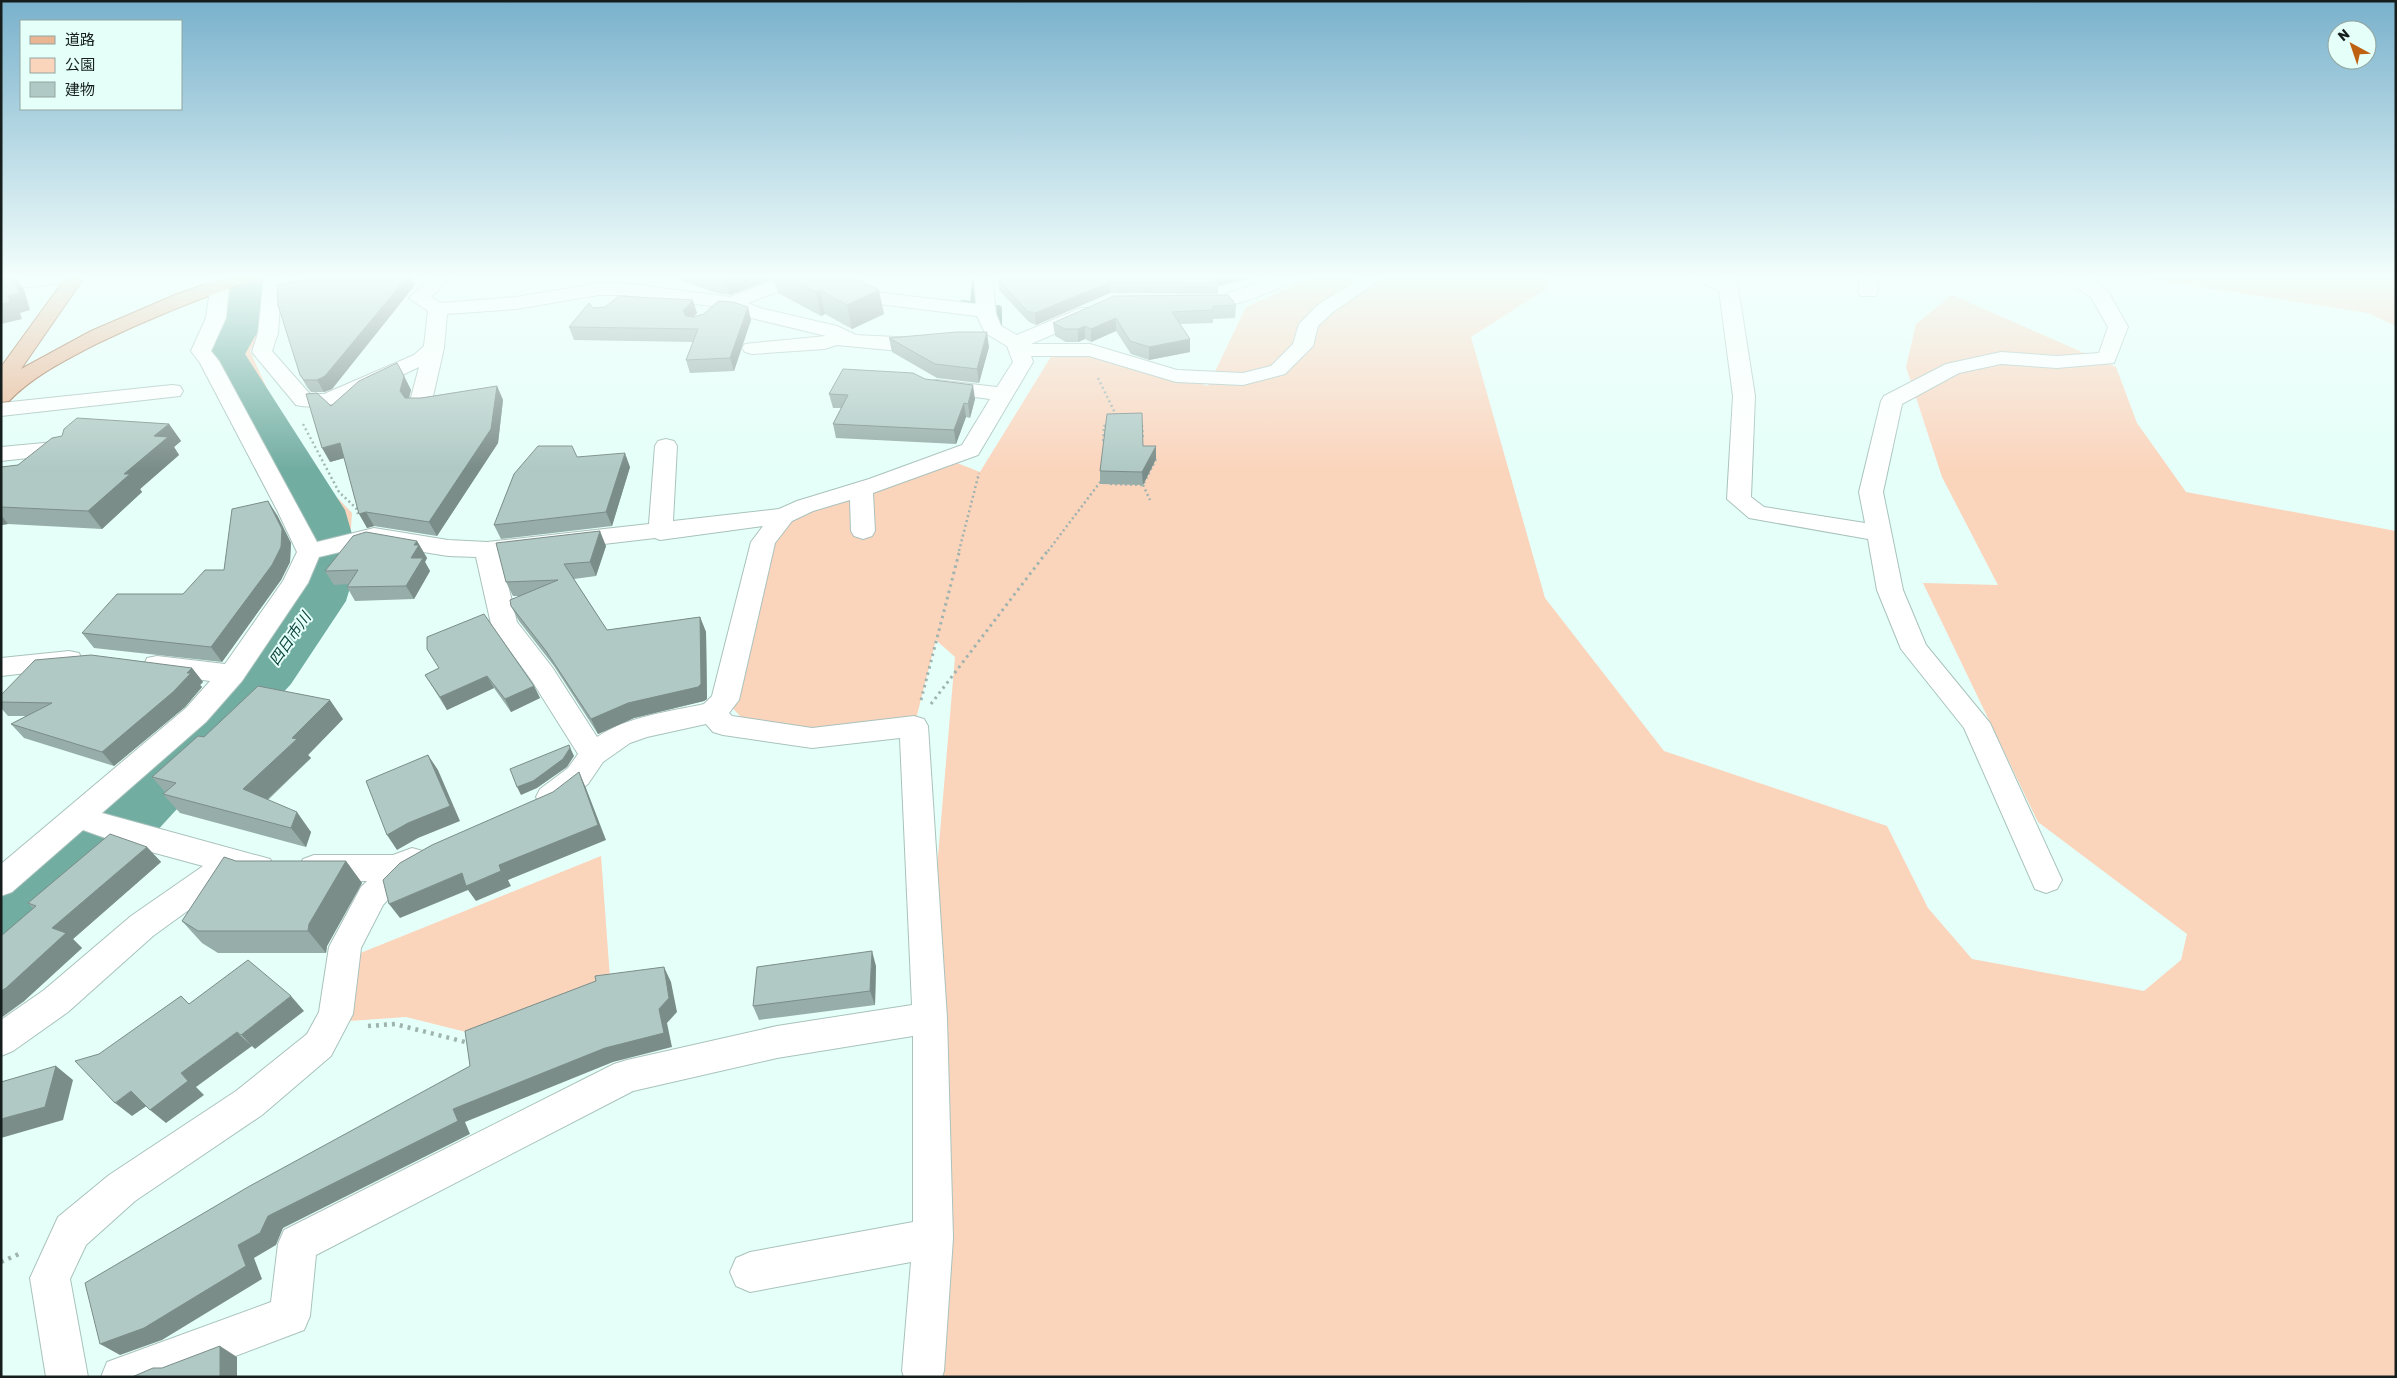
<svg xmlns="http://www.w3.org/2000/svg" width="2397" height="1378" viewBox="0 0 2397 1378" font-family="Rubik,'Noto Sans JP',sans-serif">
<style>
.green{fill:#fbd4bc}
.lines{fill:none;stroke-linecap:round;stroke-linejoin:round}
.stream{stroke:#56827a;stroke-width:8}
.river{fill:#72ada2;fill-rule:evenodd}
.street-casing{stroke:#a9c2bc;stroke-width:2}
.primary-casing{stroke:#96623c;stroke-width:2}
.path-far2{stroke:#9fb3af;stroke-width:2.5;stroke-dasharray:2 3;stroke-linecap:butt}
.path-far1{stroke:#9fb3af;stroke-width:3;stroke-dasharray:2.5 4;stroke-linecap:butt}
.path{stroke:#9fb3af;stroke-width:4.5;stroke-dasharray:3 5;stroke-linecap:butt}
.street{fill:#fff;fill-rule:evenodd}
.primary{fill:#e9b694;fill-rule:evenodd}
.wall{fill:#97ada9}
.shaded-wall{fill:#7b8d89}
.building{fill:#b0c9c4;stroke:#7b8d89}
.labels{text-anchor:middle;stroke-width:4;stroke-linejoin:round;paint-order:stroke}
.water-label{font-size:15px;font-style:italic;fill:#053e36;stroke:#e5fff9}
</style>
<rect width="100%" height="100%" fill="#e5fff9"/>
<path class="green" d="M 221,276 L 269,276 L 258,318 L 261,333 L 250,351 L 270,395 L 324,484 L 352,513 L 350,542 L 328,608 L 264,699 L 175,787 L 137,836 L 1,949 L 1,883 L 196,715 L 309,552 L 209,361 Z
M 1314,276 L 1544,276 L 1548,288 L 1471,337 L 1545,598 L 1664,751 L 1887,826 L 1928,908 L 1972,959 L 2144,991 L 2181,960 L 2187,934 L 2038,822 L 1923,583 L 1998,585 L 1942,477 L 1906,367 L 1916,324 L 1952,295 L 2116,367 L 2137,423 L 2186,492 L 2396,531 L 2396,1377 L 940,1377 L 924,1020 L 955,657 L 936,640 L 914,727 L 753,730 L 725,700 L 763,545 L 784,516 L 947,459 L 980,472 L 1055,350 L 1090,350 L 1208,386 L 1246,307 Z
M 2129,276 L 2396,276 L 2396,326 L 2368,313 Z
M 601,856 L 610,978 L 478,1035 L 406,1017 L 349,1021 L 358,954 Z"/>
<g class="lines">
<path class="stream" d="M 963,304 L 974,306 L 976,276
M 998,309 L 998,328 L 1000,329"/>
<path class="river" d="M 235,276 L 277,276 L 266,317 L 245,354 L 345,510 L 359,558 L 346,601 L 291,684 L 124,867 L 27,951 L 1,960 L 1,886 L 74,827 L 247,654 L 289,597 L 303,558 L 291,510 L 199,354 L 222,317 Z"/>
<defs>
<path id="street" d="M 26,276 L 85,276 L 83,280 L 76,282 L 19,288 L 12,286 L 10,282 L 12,278 Z
M 212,276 L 230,276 L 226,318 L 211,351 L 219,361 L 317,542 L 374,528 L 448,540 L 487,542 L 649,524 L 655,446 L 658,441 L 666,439 L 674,441 L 677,446 L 673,521 L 779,509 L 797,501 L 869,479 L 962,445 L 990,399 L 936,392 L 929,390 L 925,386 L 929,382 L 936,380 L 997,387 L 1013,362 L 1007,346 L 985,333 L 977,316 L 871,303 L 841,291 L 838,287 L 841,283 L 855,283 L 875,292 L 976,304 L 974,276 L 992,276 L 996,314 L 1001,326 L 1017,335 L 1081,308 L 1095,308 L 1098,312 L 1095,316 L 1031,344 L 1090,344 L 1177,370 L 1243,373 L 1271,366 L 1293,344 L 1299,324 L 1319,304 L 1364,276 L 1385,276 L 1333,312 L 1318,326 L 1313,346 L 1285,374 L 1243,385 L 1176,382 L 1089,356 L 1031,356 L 1033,362 L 978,455 L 873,493 L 875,531 L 872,536 L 863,539 L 854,536 L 851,531 L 850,500 L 813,511 L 792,521 L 775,543 L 739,700 L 729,713 L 732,716 L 812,728 L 914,716 L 924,719 L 928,726 L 947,1018 L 953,1238 L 944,1371 L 942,1377 L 904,1377 L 902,1371 L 911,1262 L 750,1292 L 736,1286 L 730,1272 L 736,1258 L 750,1252 L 913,1222 L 913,1036 L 777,1058 L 633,1091 L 316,1255 L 310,1316 L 304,1330 L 180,1377 L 101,1377 L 107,1362 L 271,1302 L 278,1244 L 284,1230 L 614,1064 L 627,1060 L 777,1026 L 912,1005 L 900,738 L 812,748 L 723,735 L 713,732 L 706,724 L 647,737 L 630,743 L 603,762 L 588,784 L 562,805 L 551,808 L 540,805 L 536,797 L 540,789 L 568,768 L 578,754 L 532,681 L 491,624 L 476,557 L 448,556 L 374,544 L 319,557 L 308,583 L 242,681 L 206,722 L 102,813 L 270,859 L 275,868 L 270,877 L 259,881 L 237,875 L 153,936 L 68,1012 L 13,1051 L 1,1056 L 1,1020 L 44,990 L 131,916 L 203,866 L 122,844 L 83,830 L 12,892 L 1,896 L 1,864 L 186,708 L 210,681 L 147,672 L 144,665 L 147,658 L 157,656 L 225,664 L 283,581 L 297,552 L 277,510 L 200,363 L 191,351 L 206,318 ZM 763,526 L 751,542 L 712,696 L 704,704 C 668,712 628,716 597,737 L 552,667 L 517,622 L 501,556 L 655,538 L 660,540 Z
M 264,276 L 282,276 L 278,333 L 272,351 L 310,394 L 324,394 L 414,355 L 424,346 L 428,311 L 409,298 L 433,276 L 453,276 L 431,297 L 441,303 L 516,297 L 598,283 L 624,283 L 730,297 L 772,281 L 779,283 L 782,287 L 779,291 L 748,303 L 760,308 L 837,326 L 856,335 L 934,339 L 937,343 L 934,347 L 900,351 L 837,345 L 824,349 L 752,354 L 745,352 L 742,348 L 745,344 L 826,336 L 747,317 L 728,308 L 624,295 L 598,295 L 516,309 L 447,314 L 444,348 L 431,405 L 428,410 L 420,411 L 412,410 L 409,405 L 419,367 C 384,383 335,414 296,405 L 252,352 L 258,333 Z
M 1277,276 L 1302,276 L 1300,280 C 1263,294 1226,315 1186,305 L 1183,301 L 1186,297 L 1221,296 Z
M 1692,276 C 1706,275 1728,274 1738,287 L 1755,396 L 1751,497 L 1764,507 L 1865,523 L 1859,492 L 1881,401 L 1884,396 L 1946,364 L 2001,352 L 2057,356 L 2099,353 L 2108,327 L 2091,297 L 2061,280 L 2059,276 C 2075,274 2098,278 2109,293 L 2128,327 L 2114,363 L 2057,368 L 2001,364 L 1959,373 L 1902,404 L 1883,492 L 1903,590 L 1926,645 L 1990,723 L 2062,880 L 2057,889 L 2046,893 L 2035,889 L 1964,728 L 1901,649 L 1877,590 L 1868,539 L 1749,518 L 1727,499 L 1733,396 L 1719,290 L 1694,280 Z
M 1860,276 L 1878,276 L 1878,292 L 1875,296 L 1861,296 L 1858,292 Z
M 172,385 L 180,386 L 183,391 L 180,396 L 1,416 L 1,403 Z
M 65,441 L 73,443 L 76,448 L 73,453 L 1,461 L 1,447 Z
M 69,651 L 79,653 L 82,660 L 79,667 L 1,676 L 1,658 Z
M 412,848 L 423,851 L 428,860 L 423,869 L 409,877 L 383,905 L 361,948 L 353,1014 L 331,1056 L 262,1115 L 135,1201 L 86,1245 L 70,1279 L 88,1377 L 46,1377 L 30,1278 L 58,1217 L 109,1175 L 236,1091 L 307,1034 L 319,1012 L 329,947 L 361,887 L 367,881 L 314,881 L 303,877 L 298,868 L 303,859 L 314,855 L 393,855 Z"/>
<path id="primary" d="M 67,276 L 85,276 L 21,369 L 91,331 L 175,295 L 229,276 L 255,276 L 253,280 C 199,298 146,320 94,345 C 64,361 33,376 9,401 L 1,402 L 1,367 Z"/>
</defs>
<use href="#street" class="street-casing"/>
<use href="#primary" class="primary-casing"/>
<path class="path-far2" d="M 1098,378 L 1116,415
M 303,424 L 339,492 L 356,508 L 358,514
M 1142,425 L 1143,439 L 1103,442 L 1104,426 Z
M 1110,484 L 1143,485 L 1156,459 L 1152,459
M 1143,485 L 1150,500
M 959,551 L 979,473
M 1048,551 L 1101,481"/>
<path class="path-far1" d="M 921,700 L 960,549
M 931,704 L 1049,549"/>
<path class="path" d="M 368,1026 L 395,1024 L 469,1043
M 1,1262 L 21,1253"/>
<use href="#street" class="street"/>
<use href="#primary" class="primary"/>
</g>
<path class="wall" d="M 681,276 L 859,276 L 854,278 L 884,314 L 852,329 L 825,314 L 821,316 L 778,293 L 774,280 L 773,279 L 730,295 L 716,293 L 683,281 Z
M 1009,276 L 1262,276 L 1218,286 L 1218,294 L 1110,293 L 1036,325 L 1029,322 L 999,290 L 998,279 Z
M 415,285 L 332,389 L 324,392 L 311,392 L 307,387 L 300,375 Z
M 1228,295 L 1236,305 L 1235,318 L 1213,319 L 1213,323 L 1180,324 L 1190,352 L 1149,360 L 1131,354 L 1116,331 L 1091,342 L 1085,339 L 1078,342 L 1066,342 L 1055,336 L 1053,323 Z
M 593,308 L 697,313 L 693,317 L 751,320 L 734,371 L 690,373 L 686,360 L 693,342 L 574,340 L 569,327 Z
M 889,338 L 989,347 L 979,383 L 937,378 L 892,352 Z
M 404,376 L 411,390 L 409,398 L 421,398 L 497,386 L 503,400 L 498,443 L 437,536 L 374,526 L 367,528 L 344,458 L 330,462 Z
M 925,379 L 975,399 L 970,418 L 966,417 L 956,444 L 836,438 L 833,424 L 841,408 L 833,408 L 829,394 Z
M 169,424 L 181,441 L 174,447 L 179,455 L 140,489 L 142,492 L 102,529 L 8,524 L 1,525 L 1,467 L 18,465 Z
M 1143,446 L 1156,446 L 1156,459 L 1143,485 L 1100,484 L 1100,471 Z
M 577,457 L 630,467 L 612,526 L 501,539 L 494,525 Z
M 277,515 L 291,543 L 290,562 L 281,580 L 222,662 L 94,648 L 82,633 L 183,594 L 224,570 Z
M 417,541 L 427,558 L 425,562 L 430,571 L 414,599 L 355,601 L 347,587 L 349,584 L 334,585 L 325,571 Z
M 606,546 L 596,576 L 574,579 L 607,630 L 700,617 L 706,632 L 707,699 L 704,701 L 634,718 L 598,734 L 554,666 L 519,621 L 511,606 L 519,596 L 513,596 L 506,582 Z
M 192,668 L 203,682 L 200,685 L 202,687 L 185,707 L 114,766 L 24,738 L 11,724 L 26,716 L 8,716 L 1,708 L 1,695 Z
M 439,668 L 534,686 L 540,698 L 511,712 L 494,688 L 447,710 L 425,675 Z
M 343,719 L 308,755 L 311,758 L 268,800 L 311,832 L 306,847 L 180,813 L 163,794 L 165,792 L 152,777 L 204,737 Z
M 147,847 L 161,862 L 73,939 L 82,948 L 23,1002 L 33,908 L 28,903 Z
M 236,861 L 346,861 L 362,883 L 327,946 L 326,953 L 218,953 L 202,943 L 182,921 Z
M 876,966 L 875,1005 L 759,1020 L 753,1006 Z"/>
<path class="shaded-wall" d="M 3,276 L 17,276 L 14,276 L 24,289 L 30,310 L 20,313 L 22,319 L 1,324 L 1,304 L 8,296 Z
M 408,276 L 411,276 L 415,285 L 332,389 L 324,392 L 317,380 Z
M 724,276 L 772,276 L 773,279 L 730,295 Z
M 846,276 L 859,276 L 847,281 Z
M 1212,276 L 1262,276 L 1218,286 L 1218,283 Z
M 1110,282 L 1110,293 L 1036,325 L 1035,313 Z
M 820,290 L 825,314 L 821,316 L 816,292 Z
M 879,290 L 884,314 L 852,329 L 847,305 Z
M 693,300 L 697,313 L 687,324 L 683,311 Z
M 748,307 L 751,320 L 734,371 L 730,358 Z
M 1116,318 L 1116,331 L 1091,342 L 1091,329 Z
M 1085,326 L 1085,339 L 1078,342 L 1078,329 Z
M 987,332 L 989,347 L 979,383 L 977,369 Z
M 1190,339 L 1190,352 L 1149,360 L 1149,347 Z
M 404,376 L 411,390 L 407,405 L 400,391 Z
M 973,385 L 975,399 L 970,418 L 968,404 Z
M 497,386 L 503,400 L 498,443 L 437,536 L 429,522 Z
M 964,403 L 966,417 L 956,444 L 954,430 Z
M 169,424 L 181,441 L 174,447 L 179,455 L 140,489 L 142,492 L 102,529 L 88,511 L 124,474 L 154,436 Z
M 340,443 L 348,457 L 330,462 L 322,448 Z
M 1156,446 L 1156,459 L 1143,485 L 1142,472 Z
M 625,453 L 630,467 L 612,526 L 606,512 Z
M 268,501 L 277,515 L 291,543 L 290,562 L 281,580 L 222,662 L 211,647 Z
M 366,512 L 374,526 L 367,528 L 359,514 Z
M 1,515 L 8,524 L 1,525 Z
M 600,531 L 606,546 L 596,576 L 590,562 Z
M 417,541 L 427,558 L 425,562 L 430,571 L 414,599 L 406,586 L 411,558 L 414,545 Z
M 700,617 L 706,632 L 707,699 L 704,701 L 634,718 L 598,734 L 591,719 Z
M 192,668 L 203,682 L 200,685 L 202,687 L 185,707 L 114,766 L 102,752 Z
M 487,676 L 494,688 L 447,710 L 440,697 Z
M 534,686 L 540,698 L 511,712 L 505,699 Z
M 330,700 L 343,719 L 308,755 L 311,758 L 258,808 L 243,789 L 292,738 Z
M 569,745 L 574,756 L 567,767 L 537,788 L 521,795 L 517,787 Z
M 428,755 L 438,770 L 460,821 L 418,838 L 397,850 L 387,835 Z
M 579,772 L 586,788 L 606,840 L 508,880 L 511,886 L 476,901 L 468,890 L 400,918 L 389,904 L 462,873 L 499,865 Z
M 297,812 L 311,832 L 306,847 L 291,828 Z
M 147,847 L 161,862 L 73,939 L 82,948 L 23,1002 L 1,1018 L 1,991 L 52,928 Z
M 346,861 L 362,883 L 327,946 L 326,953 L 308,931 L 309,924 Z
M 872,951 L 876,966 L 875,1005 L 870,991 Z
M 664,967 L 671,982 L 677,1012 L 667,1023 L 672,1047 L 613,1062 L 465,1122 L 470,1134 L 283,1228 L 276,1245 L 254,1258 L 262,1279 L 162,1340 L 120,1355 L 100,1344 L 238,1245 L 268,1216 L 453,1109 L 659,1009 Z
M 291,996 L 304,1011 L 255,1049 L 241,1035 Z
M 237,1032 L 252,1046 L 196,1087 L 204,1095 L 166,1123 L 150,1110 L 181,1073 Z
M 56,1066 L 73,1080 L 63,1120 L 1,1138 L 1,1119 Z
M 131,1091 L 148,1105 L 132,1116 L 115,1103 Z
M 220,1346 L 237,1357 L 237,1377 L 220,1377 Z"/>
<path class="building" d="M 1,276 L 13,276 L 19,293 L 8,296 L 10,302 L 1,304 Z
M 306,276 L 408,276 L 325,376 L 317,380 L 304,380 L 300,375 L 278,305 L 277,285 L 305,279 Z
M 783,276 L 849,276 L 879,290 L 847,305 L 820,290 L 816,292 Z
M 1011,276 L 1213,276 L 1212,276 L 1218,283 L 1110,282 L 1035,313 L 1027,311 L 998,279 Z
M 1228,295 L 1236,305 L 1213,306 L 1213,310 L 1172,312 L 1190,339 L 1149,347 L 1130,341 L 1116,318 L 1091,329 L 1085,326 L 1078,329 L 1065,329 L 1053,323 L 1114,296 Z
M 619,296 L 693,300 L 683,311 L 686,316 L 693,317 L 704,314 L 718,301 L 733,302 L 748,307 L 730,358 L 686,360 L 698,329 L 569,327 L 589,303 L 593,308 L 605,307 Z
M 957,332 L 987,332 L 977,369 L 935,364 L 889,338 Z
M 397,363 L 404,376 L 400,391 L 405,398 L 421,398 L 497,386 L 491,429 L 429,522 L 366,512 L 359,514 L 340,443 L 322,448 L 306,394 L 317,393 L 331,406 L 359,381 Z
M 843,369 L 913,373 L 925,379 L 973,385 L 968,404 L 964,403 L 954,430 L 833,424 L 848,395 L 829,394 Z
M 1142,413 L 1143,446 L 1156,446 L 1142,472 L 1100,471 L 1107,414 Z
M 77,418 L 169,424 L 154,436 L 168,437 L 124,474 L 130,474 L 88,511 L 1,507 L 1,467 L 18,465 L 52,438 L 62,436 L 64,429 Z
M 538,446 L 572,446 L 577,457 L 625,453 L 606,512 L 494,525 L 514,474 Z
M 268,501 L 282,529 L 281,547 L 272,565 L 211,647 L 82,633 L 117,594 L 183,594 L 205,570 L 224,570 L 232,509 Z
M 600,531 L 590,562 L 564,564 L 607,630 L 700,617 L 701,684 L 698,687 L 628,703 L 591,719 L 546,651 L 511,606 L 510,600 L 558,580 L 506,582 L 496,543 Z
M 366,532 L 417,541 L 414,545 L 419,545 L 411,558 L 423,558 L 406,586 L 347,587 L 358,570 L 325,571 L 353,536 Z
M 484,614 L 534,686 L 505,699 L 487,676 L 440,697 L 425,675 L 439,668 L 427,649 L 427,637 Z
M 91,655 L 192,668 L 187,673 L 191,673 L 173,692 L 102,752 L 11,724 L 52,703 L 1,702 L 1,695 L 35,660 Z
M 258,686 L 330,700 L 292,738 L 297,739 L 243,789 L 297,812 L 291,828 L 163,794 L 176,783 L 152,777 L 198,736 L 204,737 Z
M 569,745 L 570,748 L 563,759 L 533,781 L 517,787 L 510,769 Z
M 428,755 L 450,806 L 408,823 L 387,835 L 366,781 Z
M 579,772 L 598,825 L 499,865 L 501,871 L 466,886 L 462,873 L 389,904 L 383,880 L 400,863 L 432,845 L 553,792 Z
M 110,834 L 147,847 L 52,928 L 66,933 L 6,988 L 1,991 L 1,936 L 36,906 L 28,903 Z
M 224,857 L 236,861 L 346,861 L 309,924 L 308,931 L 198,931 L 182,921 Z
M 872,951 L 870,991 L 753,1006 L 757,967 Z
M 248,960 L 291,996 L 241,1035 L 237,1032 L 181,1073 L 188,1081 L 150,1110 L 131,1091 L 115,1103 L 75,1061 L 99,1054 L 181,996 L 189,1004 Z
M 664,967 L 669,998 L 659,1009 L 664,1033 L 605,1048 L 453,1109 L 458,1121 L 268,1216 L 260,1233 L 238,1245 L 246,1266 L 144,1328 L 100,1344 L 85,1283 L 248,1187 L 470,1066 L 465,1031 L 596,981 L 595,976 Z
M 56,1066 L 45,1107 L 1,1119 L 1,1082 Z
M 220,1346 L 220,1377 L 132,1377 L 153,1368 L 162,1368 Z"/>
<linearGradient id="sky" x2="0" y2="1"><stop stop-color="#79b1cc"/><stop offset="0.59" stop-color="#f3fffc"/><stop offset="1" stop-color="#f3fffc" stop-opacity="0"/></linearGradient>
<rect width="2397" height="469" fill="url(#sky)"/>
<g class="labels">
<g class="water-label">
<text transform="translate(290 639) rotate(-55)" y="5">四日市川</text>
</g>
</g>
<rect width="2397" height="1378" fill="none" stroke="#151e1d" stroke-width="5"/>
<rect x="20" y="20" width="162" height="90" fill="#e5fff9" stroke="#92a5a1"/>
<rect x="30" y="36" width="25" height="8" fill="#e9b694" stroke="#92a5a1"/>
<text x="65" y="45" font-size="15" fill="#151e1d">道路</text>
<rect x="30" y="58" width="25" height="15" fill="#fbd4bc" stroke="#92a5a1"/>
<text x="65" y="70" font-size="15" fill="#151e1d">公園</text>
<rect x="30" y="82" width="25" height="15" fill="#b0c9c4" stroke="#92a5a1"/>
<text x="65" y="95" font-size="15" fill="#151e1d">建物</text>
<g transform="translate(2352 45) rotate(320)"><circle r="24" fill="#e5fff9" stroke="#92a5a1"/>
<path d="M0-4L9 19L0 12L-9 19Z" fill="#be6113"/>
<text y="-8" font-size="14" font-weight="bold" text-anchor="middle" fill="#151e1d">N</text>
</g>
</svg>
